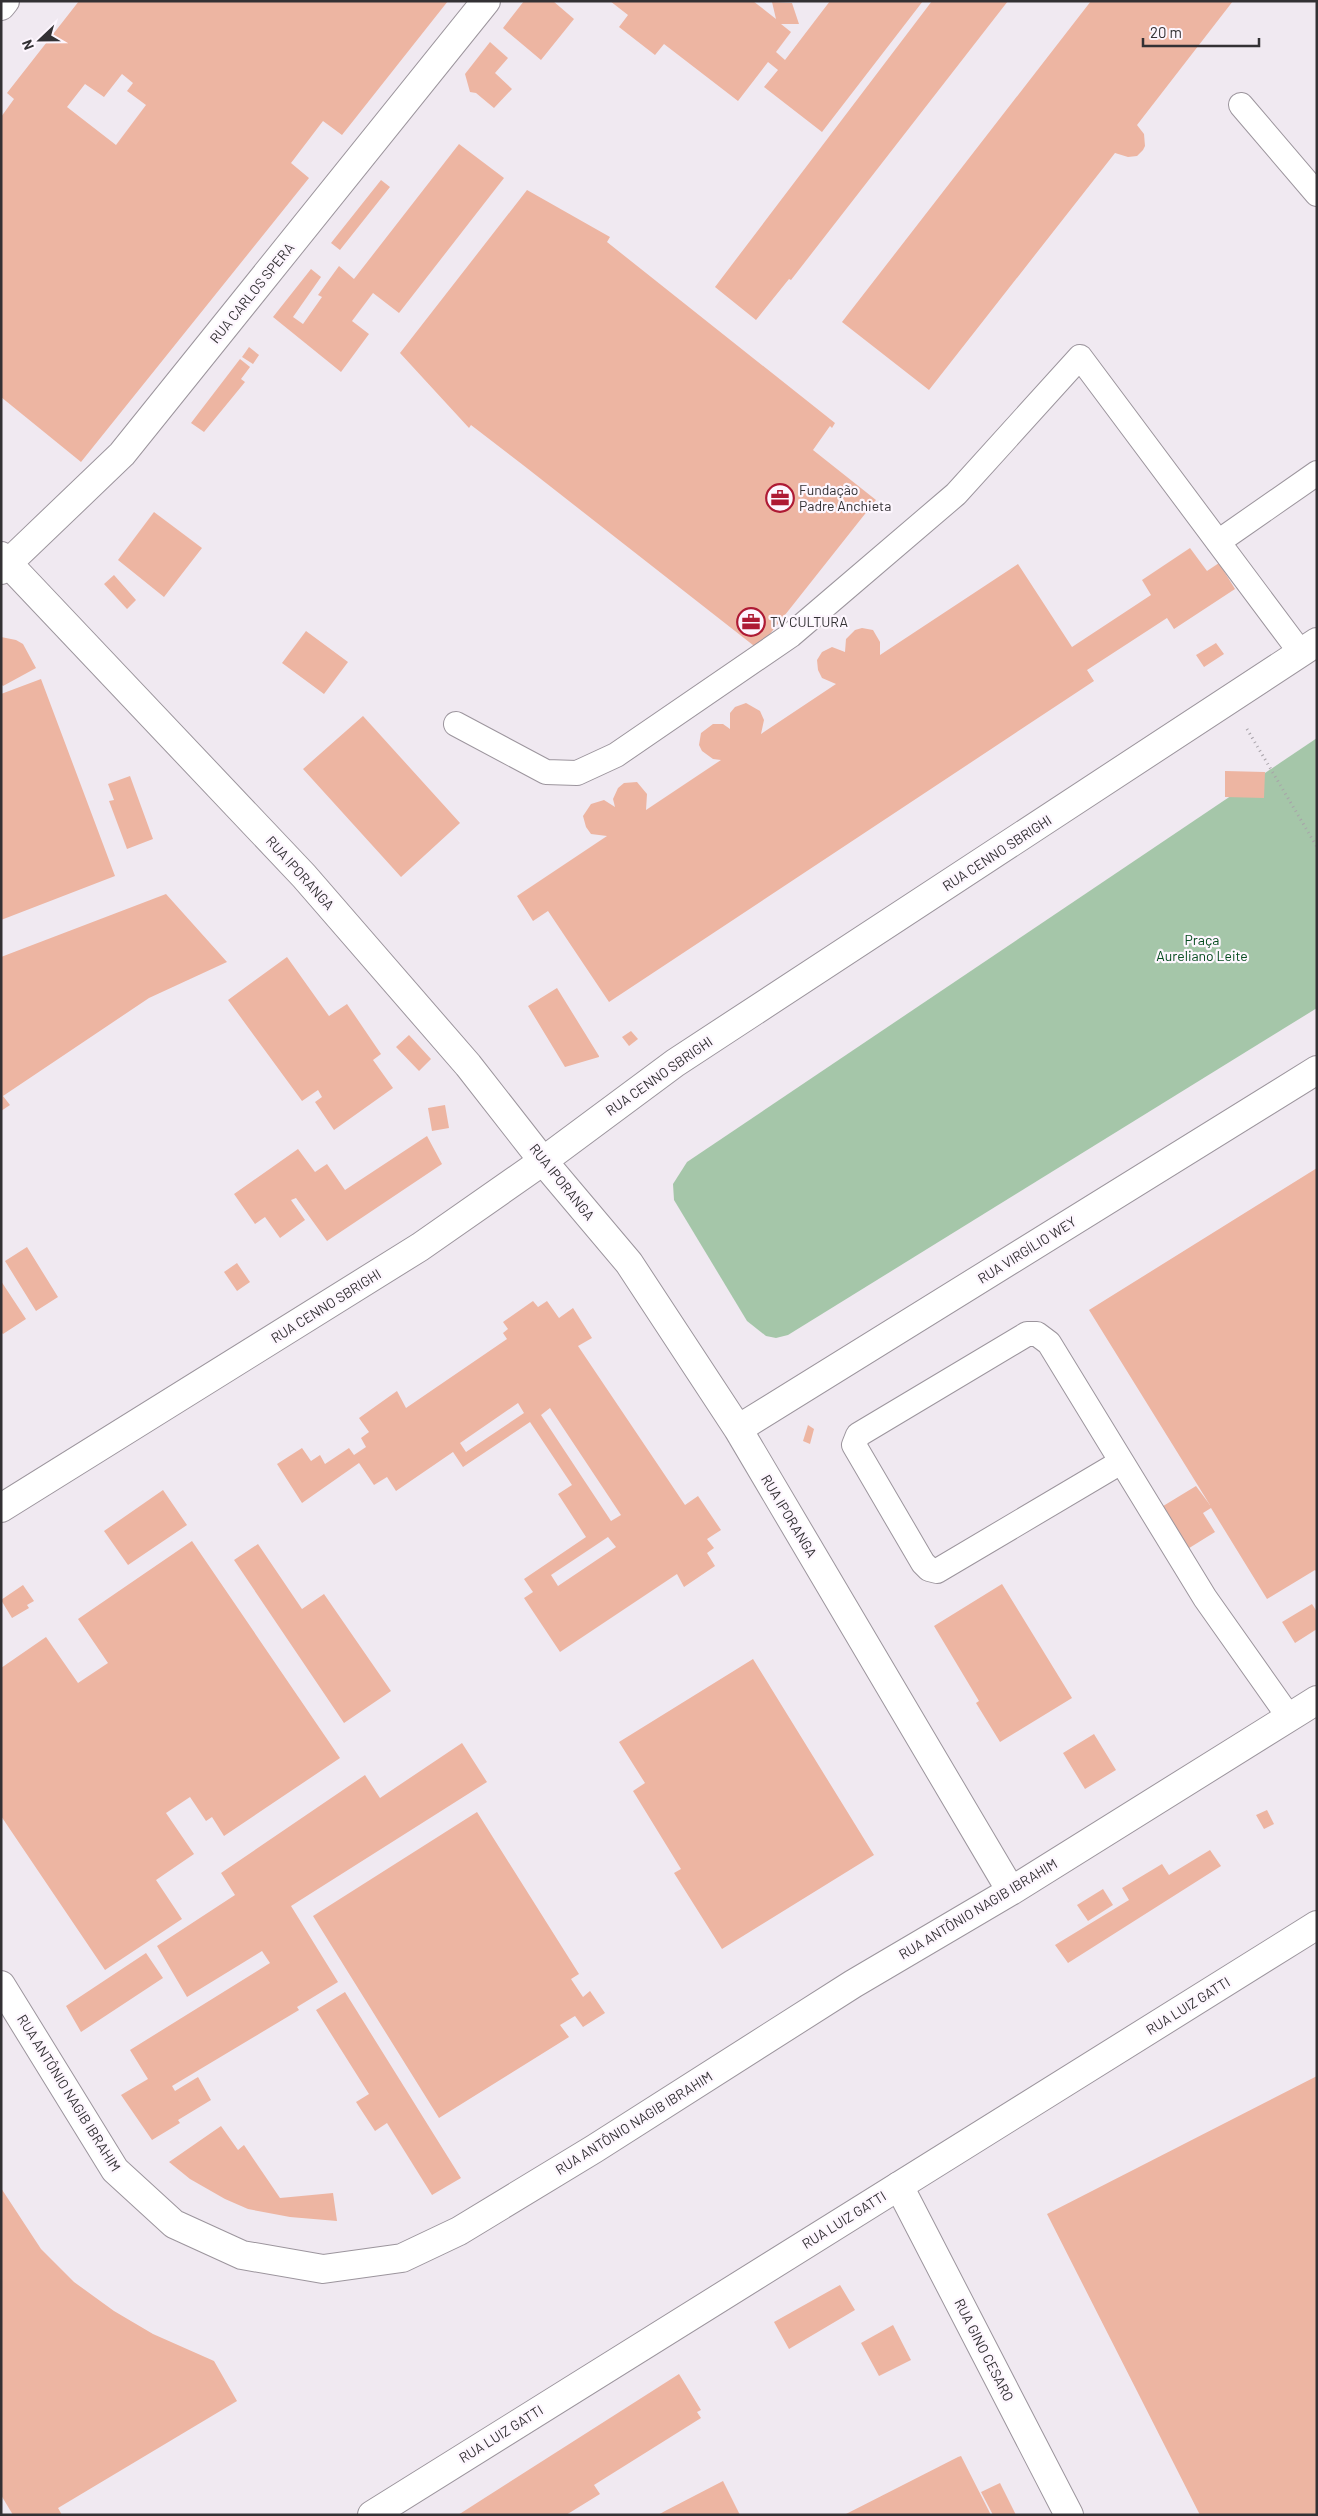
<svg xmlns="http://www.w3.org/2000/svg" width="1318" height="2516" viewBox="0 0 1318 2516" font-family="Barlow,sans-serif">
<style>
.green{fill:#a5c6a9}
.building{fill:#edb5a2;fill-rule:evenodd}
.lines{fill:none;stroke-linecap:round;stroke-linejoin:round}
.service-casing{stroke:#9c959d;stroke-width:26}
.minor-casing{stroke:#9c959d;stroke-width:30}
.tertiary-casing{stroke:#9c959d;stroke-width:30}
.path{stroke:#a8a3a9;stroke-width:3;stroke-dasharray:1 4;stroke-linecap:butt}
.service{stroke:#fff;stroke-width:24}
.minor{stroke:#fff;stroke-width:28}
.tertiary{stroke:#fff;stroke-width:28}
.labels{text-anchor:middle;stroke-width:4.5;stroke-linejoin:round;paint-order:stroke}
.street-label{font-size:14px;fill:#333134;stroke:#fdf6fe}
.poi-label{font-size:14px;fill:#333134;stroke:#fdf6fe;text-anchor:start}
.park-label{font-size:14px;fill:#044b1d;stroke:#fdf6fe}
</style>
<rect width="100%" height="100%" fill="#f0e9f1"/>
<path class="green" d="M 1317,738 L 1317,1008 L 788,1335 L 776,1338 L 766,1336 L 747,1321 L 674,1200 L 673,1184 L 687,1162 Z"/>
<path class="building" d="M 79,1 L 448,1 L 342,135 L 323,121 L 291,163 L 309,178 L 81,462 L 1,397 L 1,117 L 14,99 L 7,93 ZM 122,74 L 133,83 L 127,91 L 146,105 L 116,145 L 67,107 L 85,84 L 104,97 Z
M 524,1 L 553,1 L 574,19 L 541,60 L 503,28 Z
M 610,1 L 753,1 L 776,19 L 772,2 L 792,3 L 799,24 L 781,24 L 791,32 L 776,52 L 785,60 L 830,1 L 923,1 L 822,132 L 764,87 L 778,70 L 768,62 L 738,101 L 664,44 L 655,55 L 619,27 L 628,15 Z
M 932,1 L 1008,1 L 791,280 L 789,279 L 756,320 L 715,287 Z
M 1091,1 L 1233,1 L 1137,125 L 1144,134 L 1145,146 L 1143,150 L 1137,156 L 1128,157 L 1115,153 L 929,390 L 842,322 Z
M 490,42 L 508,58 L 495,73 L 512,89 L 494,108 L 476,93 L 470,92 L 465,74 Z
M 459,144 L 504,178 L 399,313 L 373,293 L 352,321 L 369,334 L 341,372 L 273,317 L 311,269 L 321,277 L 293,317 L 303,324 L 322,297 L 318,295 L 339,266 L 354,279 Z
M 381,180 L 390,187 L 340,250 L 331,243 Z
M 527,190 L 610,237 L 607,242 L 835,423 L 832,428 L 830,426 L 813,450 L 876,500 L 758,649 L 523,465 L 471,425 L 469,428 L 400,353 Z
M 249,347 L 259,355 L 253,364 L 242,357 Z
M 240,359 L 250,367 L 241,379 L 245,382 L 204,432 L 191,423 Z
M 154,512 L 202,548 L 164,597 L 118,560 Z
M 1190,548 L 1207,571 L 1219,563 L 1235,589 L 1174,629 L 1167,618 L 1087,670 L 1094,681 L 609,1002 L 548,911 L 533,921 L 517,896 L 607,836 L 591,834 L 586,827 L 583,816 L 591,804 L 604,800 L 615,807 L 613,799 L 618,788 L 624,783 L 637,782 L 647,794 L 646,810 L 721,760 L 713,759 L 702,751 L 699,745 L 701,733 L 713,724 L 723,724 L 730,729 L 730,713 L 735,707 L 746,703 L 760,711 L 764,720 L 761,734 L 836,684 L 822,678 L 818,670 L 817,660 L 822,652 L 832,647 L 845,652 L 846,639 L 855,630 L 862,628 L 873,630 L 880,642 L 880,655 L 1018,564 L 1072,647 L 1151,595 L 1142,580 Z
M 114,575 L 136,600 L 127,609 L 104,584 Z
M 306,631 L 348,662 L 324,694 L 282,663 Z
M 1,637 L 16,640 L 23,644 L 36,668 L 3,686 L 1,684 Z
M 1216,643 L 1224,654 L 1204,667 L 1196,655 Z
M 41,679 L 115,876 L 1,920 L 1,694 Z
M 363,716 L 460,823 L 401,877 L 303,769 Z
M 1225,771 L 1265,772 L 1264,798 L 1225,797 Z
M 130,776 L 153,839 L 127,849 L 109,801 L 114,800 L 108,784 Z
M 166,894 L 227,962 L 149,998 L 3,1096 L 10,1105 L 1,1111 L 1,957 Z
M 287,957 L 329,1016 L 347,1004 L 381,1054 L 373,1060 L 393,1088 L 334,1130 L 315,1102 L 322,1097 L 318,1090 L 302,1101 L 228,1000 Z
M 557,988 L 599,1056 L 599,1057 L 565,1067 L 528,1006 Z
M 631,1031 L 638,1039 L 629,1046 L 622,1037 Z
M 409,1035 L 431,1059 L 419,1071 L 396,1047 Z
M 445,1105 L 449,1128 L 432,1131 L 428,1108 Z
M 427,1136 L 442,1164 L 327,1241 L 296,1198 L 291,1200 L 305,1220 L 280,1238 L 265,1217 L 255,1224 L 234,1194 L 298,1149 L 315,1172 L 327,1164 L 345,1190 Z
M 1317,1168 L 1317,1572 L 1315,1570 L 1267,1599 L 1211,1508 L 1203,1513 L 1215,1532 L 1178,1555 L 1155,1511 L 1196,1486 L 1210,1505 L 1089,1310 Z
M 27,1247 L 58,1297 L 36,1311 L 5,1261 Z
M 237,1263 L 250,1282 L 237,1291 L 224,1272 Z
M 1,1281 L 26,1319 L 3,1334 L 1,1332 Z
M 533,1301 L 538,1307 L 547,1301 L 559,1318 L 573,1308 L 592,1338 L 578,1346 L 685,1505 L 698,1496 L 721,1530 L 707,1539 L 714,1548 L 707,1553 L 715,1566 L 684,1587 L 677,1574 L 560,1652 L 524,1598 L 533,1592 L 524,1579 L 586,1537 L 558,1494 L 572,1485 L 530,1422 L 463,1467 L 453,1452 L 396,1491 L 387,1477 L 374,1485 L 359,1463 L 302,1503 L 277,1464 L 302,1448 L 311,1461 L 320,1455 L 325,1464 L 349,1448 L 354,1455 L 366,1447 L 361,1438 L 369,1432 L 359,1418 L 397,1391 L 406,1408 L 507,1339 L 503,1333 L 508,1329 L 503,1322 ZM 518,1403 L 524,1413 L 466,1452 L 460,1443 ZM 550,1408 L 621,1515 L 611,1521 L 541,1415 ZM 608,1537 L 616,1547 L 558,1586 L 551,1575 Z
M 808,1425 L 814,1429 L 810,1444 L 803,1441 Z
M 163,1490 L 187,1525 L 128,1565 L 104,1531 Z
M 192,1541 L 340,1758 L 224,1836 L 212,1817 L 206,1821 L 190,1797 L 166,1813 L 194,1854 L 156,1880 L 182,1919 L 105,1970 L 1,1816 L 1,1668 L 46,1637 L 78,1683 L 108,1663 L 78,1619 Z
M 258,1544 L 302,1609 L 324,1594 L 391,1691 L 344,1723 L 234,1560 Z
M 1002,1584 L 1072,1698 L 1000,1742 L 976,1703 L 979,1701 L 934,1626 Z
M 23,1585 L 34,1601 L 27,1605 L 29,1608 L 12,1618 L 1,1600 Z
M 1312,1604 L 1317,1612 L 1317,1629 L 1295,1643 L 1282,1622 Z
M 753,1659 L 874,1855 L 722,1949 L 674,1873 L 681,1869 L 633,1791 L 645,1783 L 619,1742 Z
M 1094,1734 L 1116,1770 L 1085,1789 L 1063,1753 Z
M 462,1743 L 487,1782 L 291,1906 L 338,1982 L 297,2007 L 299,2010 L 172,2086 L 175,2091 L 198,2077 L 211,2100 L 178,2120 L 180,2123 L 152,2140 L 121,2095 L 148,2079 L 130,2050 L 270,1963 L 262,1951 L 187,1997 L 157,1946 L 235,1895 L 221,1873 L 365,1775 L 380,1798 Z
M 1267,1810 L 1274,1824 L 1264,1829 L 1256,1815 Z
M 477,1812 L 579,1974 L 571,1979 L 583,1997 L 590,1991 L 605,2013 L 583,2027 L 575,2016 L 560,2025 L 569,2037 L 439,2118 L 313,1916 Z
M 1210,1850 L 1221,1866 L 1068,1963 L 1055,1945 L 1129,1900 L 1122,1888 L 1162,1864 L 1169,1875 Z
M 1103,1889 L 1113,1905 L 1088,1921 L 1077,1905 Z
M 146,1953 L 163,1978 L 81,2032 L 66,2006 Z
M 345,1992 L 461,2178 L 432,2195 L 387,2123 L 375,2131 L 356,2102 L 369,2094 L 316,2010 Z
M 1317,2076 L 1317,2515 L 1200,2515 L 1047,2214 Z
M 221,2126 L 238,2150 L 244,2145 L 280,2198 L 333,2193 L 337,2221 L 290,2217 L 248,2209 L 225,2199 L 190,2179 L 169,2162 Z
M 1,2188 L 41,2249 L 74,2282 L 114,2311 L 153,2334 L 214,2361 L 237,2401 L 58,2508 L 62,2515 L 13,2515 L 1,2495 Z
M 840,2285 L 855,2310 L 789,2349 L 774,2322 Z
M 893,2325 L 911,2360 L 879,2376 L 861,2343 Z
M 679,2374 L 701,2410 L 697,2412 L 701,2418 L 594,2485 L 600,2494 L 566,2515 L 458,2515 Z
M 961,2456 L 991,2515 L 844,2515 L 958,2457 Z
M 723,2481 L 740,2515 L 658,2515 L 665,2511 Z
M 1000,2483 L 1016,2515 L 993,2515 L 981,2492 Z"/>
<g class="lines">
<defs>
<path id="service" d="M 1241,105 L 1317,194
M 1218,542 L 1317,473
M 456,724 L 546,772 L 577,773 L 616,755 L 791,635 L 956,494 L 1080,357 L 1301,653
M 1121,1462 L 937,1571 L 929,1569 L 923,1563 L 854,1445 L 858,1435 L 1027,1334 L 1037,1334 L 1049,1343 L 1205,1598 L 1289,1717"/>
<path id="minor" d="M 1,556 L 304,876 L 468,1065 L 543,1161 L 629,1263 L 738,1429 L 1011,1891
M 1,570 L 122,454 L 486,1
M 738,1429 L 1317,1070
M 1,1985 L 115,2170 L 174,2224 L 242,2255 L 323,2269 L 402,2258 L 459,2231 L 594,2149 L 853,1984 L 1011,1891 L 1317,1700
M 899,2186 L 1069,2515"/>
<path id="tertiary" d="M 1,6 L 5,1
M 1,1508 L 420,1247 L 543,1161 L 675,1063 L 1317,642
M 372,2515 L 1317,1925"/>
</defs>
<use href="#service" class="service-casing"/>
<use href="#minor" class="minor-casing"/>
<use href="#tertiary" class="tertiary-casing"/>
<path class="path" d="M 1247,729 L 1317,847"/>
<use href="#service" class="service"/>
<use href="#minor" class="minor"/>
<use href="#tertiary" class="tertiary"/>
</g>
<defs>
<symbol id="office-ring" viewBox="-11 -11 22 22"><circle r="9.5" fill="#fdf6fe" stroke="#ae1a34" stroke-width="1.5"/><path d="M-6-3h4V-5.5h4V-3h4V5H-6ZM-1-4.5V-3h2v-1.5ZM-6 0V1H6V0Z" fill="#ae1a34"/></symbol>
</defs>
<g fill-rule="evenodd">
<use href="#office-ring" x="764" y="482" width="32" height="32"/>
<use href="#office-ring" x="735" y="606" width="32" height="32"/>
</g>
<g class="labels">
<g class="street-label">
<text transform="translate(252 293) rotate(-51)" y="5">RUA CARLOS SPERA</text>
<text transform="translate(997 853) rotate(-33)" y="5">RUA CENNO SBRIGHI</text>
<text transform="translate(300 873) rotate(48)" y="5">RUA IPORANGA</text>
<text transform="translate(659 1076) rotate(-35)" y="5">RUA CENNO SBRIGHI</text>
<text transform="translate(562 1182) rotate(51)" y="5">RUA IPORANGA</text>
<text transform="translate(1027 1250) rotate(-32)" y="5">RUA VIRGÍLIO WEY</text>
<text transform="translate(326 1306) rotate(-32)" y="5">RUA CENNO SBRIGHI</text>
<text transform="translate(789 1516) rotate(59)" y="5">RUA IPORANGA</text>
<text transform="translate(978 1909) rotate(-31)" y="5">RUA ANTÔNIO NAGIB IBRAHIM</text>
<text transform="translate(1188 2006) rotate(-32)" y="5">RUA LUIZ GATTI</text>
<text transform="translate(69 2093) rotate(58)" y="5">RUA ANTÔNIO NAGIB IBRAHIM</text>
<text transform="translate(634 2123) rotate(-32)" y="5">RUA ANTÔNIO NAGIB IBRAHIM</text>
<text transform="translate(844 2220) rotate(-32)" y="5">RUA LUIZ GATTI</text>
<text transform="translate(984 2350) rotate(63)" y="5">RUA GINO CESARO</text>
<text transform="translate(501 2434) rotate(-32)" y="5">RUA LUIZ GATTI</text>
</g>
<g class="poi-label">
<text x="799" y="495">Fundação<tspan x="799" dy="16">Padre Anchieta</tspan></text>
<text x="770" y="627">TV CULTURA</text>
</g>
<g class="park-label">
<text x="1202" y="945">Praça<tspan x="1202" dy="16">Aureliano Leite</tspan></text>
</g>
</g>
<rect width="1318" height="2516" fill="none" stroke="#333134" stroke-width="5"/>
<g transform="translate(40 40) rotate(248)" stroke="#fdf6fe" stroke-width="4" paint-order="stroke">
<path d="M0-4L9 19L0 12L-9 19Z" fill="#333134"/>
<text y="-8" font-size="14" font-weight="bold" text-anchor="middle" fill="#333134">N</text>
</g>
<path d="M1143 38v8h116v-8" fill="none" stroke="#333134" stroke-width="2.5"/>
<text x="1150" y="38" font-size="15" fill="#333134" stroke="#fdf6fe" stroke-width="4" paint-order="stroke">20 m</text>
</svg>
